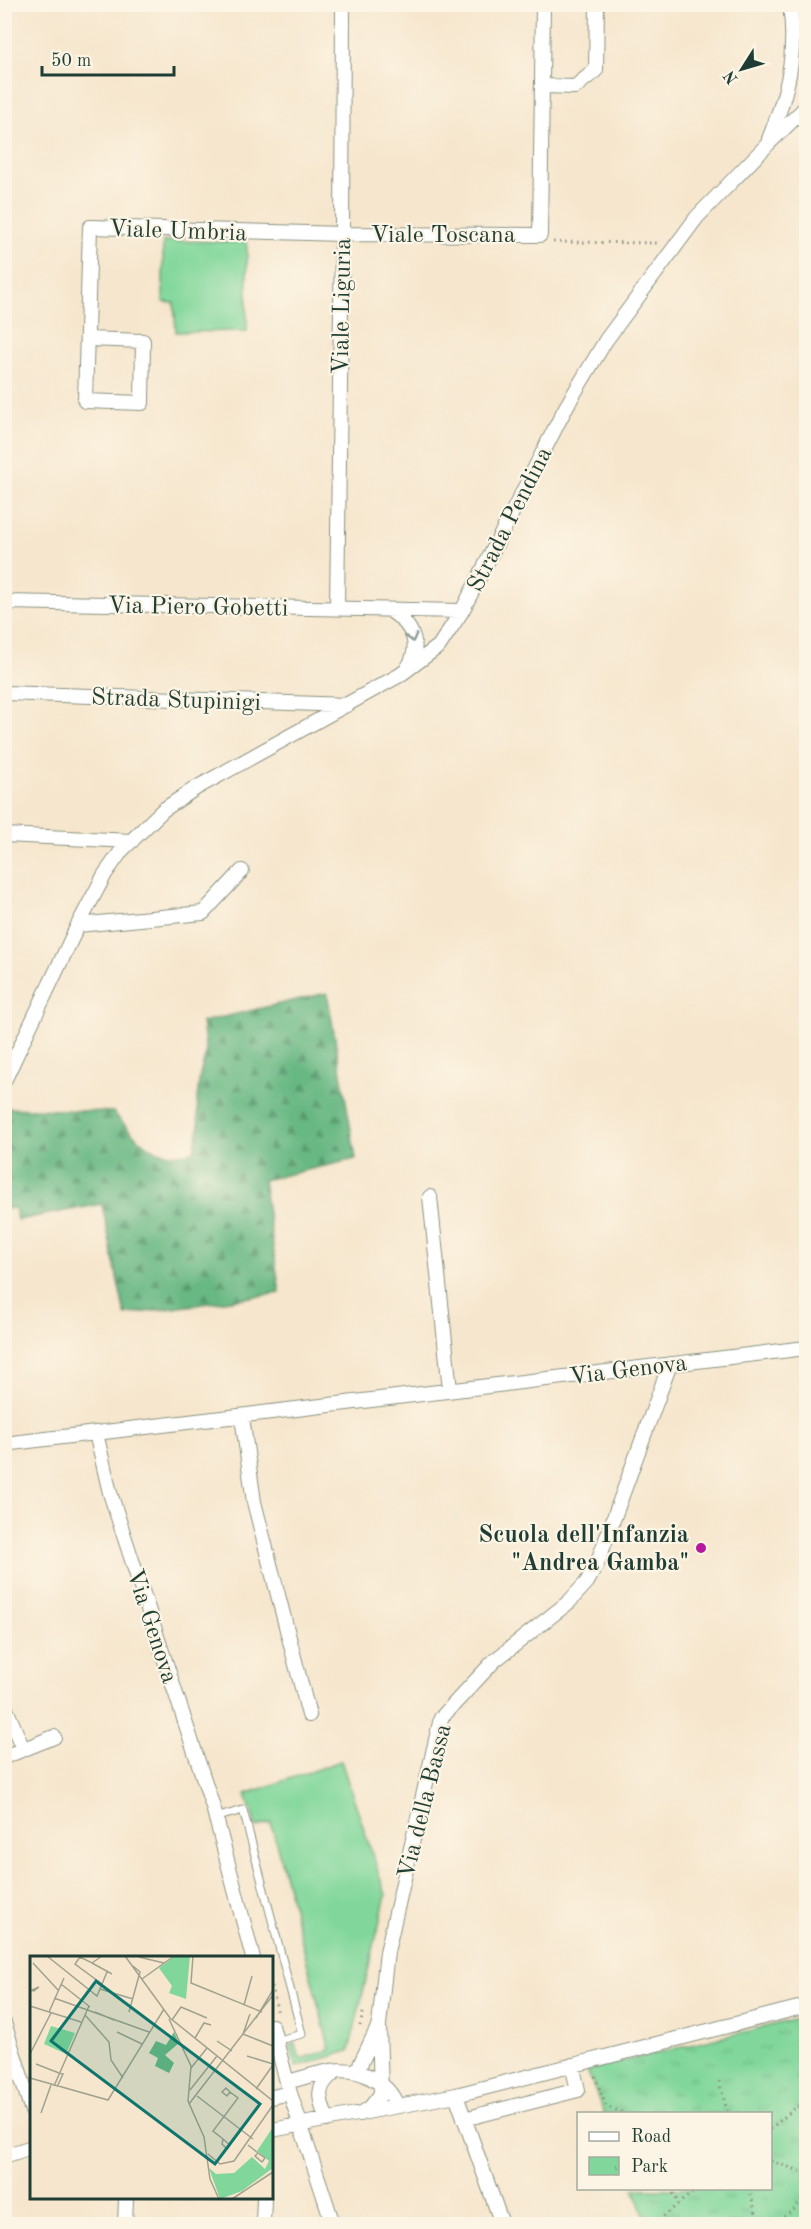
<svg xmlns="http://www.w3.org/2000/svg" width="811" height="2229" viewBox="0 0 811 2229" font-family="'Old Standard TT',serif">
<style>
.grass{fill:#81d79b;stroke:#508a68;stroke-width:1.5}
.forest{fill:url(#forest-firs);stroke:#447a5c;stroke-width:1.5}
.park{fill:url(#park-tufts);stroke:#508a68;stroke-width:1.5}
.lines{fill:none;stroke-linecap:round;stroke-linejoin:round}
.lane-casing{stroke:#8a9280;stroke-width:9}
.street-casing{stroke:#8a9280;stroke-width:16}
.path{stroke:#8a9280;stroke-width:3;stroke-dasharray:1.5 4.5;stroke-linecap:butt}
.lane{stroke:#fff;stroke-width:7}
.street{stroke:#fff;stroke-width:14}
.oneway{stroke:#8f9e9a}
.poi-dot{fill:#b5179e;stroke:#fcf5e5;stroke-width:2}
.labels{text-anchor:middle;stroke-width:4.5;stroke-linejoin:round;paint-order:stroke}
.street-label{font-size:24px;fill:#1f3d34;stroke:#fcf5e5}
.poi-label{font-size:24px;font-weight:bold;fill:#1f3d34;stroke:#fcf5e5;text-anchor:end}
.inset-road{fill:none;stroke:#a0a290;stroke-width:1.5}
.view{fill:#0f766e;fill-opacity:0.15;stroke:#0f766e;stroke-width:3}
.inset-edge{fill:none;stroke:#1f3d34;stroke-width:3}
</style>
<defs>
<pattern id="forest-firs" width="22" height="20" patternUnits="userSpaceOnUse" patternTransform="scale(1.5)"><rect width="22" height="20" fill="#68b883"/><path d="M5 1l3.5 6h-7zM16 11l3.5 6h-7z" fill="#55976c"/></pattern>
<pattern id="park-tufts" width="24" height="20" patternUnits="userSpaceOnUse" patternTransform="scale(1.5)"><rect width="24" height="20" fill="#81d79b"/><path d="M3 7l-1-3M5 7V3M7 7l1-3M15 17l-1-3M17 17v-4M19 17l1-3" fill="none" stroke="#6fb986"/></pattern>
</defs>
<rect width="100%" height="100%" fill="#fcf5e5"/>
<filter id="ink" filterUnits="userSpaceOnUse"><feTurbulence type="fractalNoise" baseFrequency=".0167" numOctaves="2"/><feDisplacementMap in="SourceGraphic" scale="12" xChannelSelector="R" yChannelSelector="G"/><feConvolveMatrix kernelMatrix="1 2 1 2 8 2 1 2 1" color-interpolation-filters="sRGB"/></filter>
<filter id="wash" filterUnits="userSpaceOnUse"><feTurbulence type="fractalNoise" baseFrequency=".008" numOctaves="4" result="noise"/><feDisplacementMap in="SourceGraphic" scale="24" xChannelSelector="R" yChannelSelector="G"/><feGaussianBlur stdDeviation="1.35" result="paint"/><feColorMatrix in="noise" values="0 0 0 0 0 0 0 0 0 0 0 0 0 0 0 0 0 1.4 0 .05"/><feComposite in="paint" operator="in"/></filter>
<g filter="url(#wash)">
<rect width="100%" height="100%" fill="#f6e6cd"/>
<path class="grass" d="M 163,241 L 247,242 L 247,331 L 176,332 L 174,303 L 163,302 Z
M 341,1761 L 386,1895 L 349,2051 L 296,2067 L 290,2045 L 295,2043 L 300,2059 L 330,2050 L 271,1823 L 256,1827 L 246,1794 Z"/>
<path class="forest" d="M 327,993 L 356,1159 L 263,1180 L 280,1293 L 125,1315 L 102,1204 L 17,1220 L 15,1208 L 5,1209 L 5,1108 L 113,1112 C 138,1140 153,1161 194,1152 L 199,1128 L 197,1099 L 200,1075 L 206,1053 L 202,1022 Z"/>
<path class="park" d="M 806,2017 L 806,2224 L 648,2224 L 634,2189 L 770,2188 L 770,2114 L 604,2113 L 587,2070 Z"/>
</g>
<g filter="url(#ink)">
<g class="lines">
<defs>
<path id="lane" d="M 215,1818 L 243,1810 L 302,2034 L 275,2041"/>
<path id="street" d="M 542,86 L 575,87 L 596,70 L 597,4
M 769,139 C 788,91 797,57 790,4
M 87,339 L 143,341 L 142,403 L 85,401 L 90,227 L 342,234 L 540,235 L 543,4
M 4,602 L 462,611
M 337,608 L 342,234 L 343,4
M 391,611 C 412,625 423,645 407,669
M 4,693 L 347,705
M 4,835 L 132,841
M 78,925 L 203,913 L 242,871
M 4,1081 L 78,925 L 105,874 L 122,850 L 163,810 L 196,788 L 400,675 L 439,646 L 462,611 L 566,407 L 606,340 L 697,217 L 768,144 L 806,107
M 430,1197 L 450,1390
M 242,1417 L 254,1502 L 309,1715
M 96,1433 L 110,1493 L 213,1807 L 253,1958
M 4,1444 L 806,1348
M 4,1704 L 23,1749
M 4,1757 L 54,1737
M 4,2023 L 32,2111
M 272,2026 L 290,2093 L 333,2224
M 357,2071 L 378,2027
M 287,2082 C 315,2075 346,2061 373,2079 C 385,2086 392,2093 397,2106
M 456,2095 L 502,2224
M 272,2097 L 290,2093
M 360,2114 L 370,2108 L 381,2094 L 379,2025 L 387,1952 L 441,1718 L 494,1661 L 569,1602 L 587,1582 L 597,1564 L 670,1364
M 464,2119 L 578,2090 L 572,2065
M 327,2120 C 319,2098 314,2087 336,2071
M 272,2130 L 456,2095 L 806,2006
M 4,2156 L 32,2147
M 125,2224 L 126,2198
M 263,2224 L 264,2198"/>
</defs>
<use href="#lane" class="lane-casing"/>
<use href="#street" class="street-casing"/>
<path class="path" d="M 553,242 L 660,243
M 272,1986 L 278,2014
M 360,2026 L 364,2009
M 595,2076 L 606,2106 L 627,2114
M 719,2081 L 728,2114
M 798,2106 L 806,2118
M 770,2129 L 806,2099
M 771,2161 L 806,2173
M 670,2188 L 679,2204
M 749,2188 L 759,2224
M 654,2224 L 698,2188
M 774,2224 L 795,2209 L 806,2194"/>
<use href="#lane" class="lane"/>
<use href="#street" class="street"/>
</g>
<defs><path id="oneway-chevron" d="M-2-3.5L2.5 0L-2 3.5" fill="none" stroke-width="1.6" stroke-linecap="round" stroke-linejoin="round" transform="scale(1.5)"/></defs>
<use class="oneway" href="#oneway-chevron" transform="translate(412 638) rotate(76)"/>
</g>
<circle class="poi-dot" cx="701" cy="1548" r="6"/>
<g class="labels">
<g class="street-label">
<text transform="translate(178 230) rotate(2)" y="8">Viale Umbria</text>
<text x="443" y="242">Viale Toscana</text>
<text transform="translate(341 306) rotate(-89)" y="8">Viale Liguria</text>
<text transform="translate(509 519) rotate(-63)" y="8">Strada Pendina</text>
<text transform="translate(198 606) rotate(1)" y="8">Via Piero Gobetti</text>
<text transform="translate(176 699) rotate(2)" y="8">Strada Stupinigi</text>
<text transform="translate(628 1369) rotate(-7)" y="8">Via Genova</text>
<text transform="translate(153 1626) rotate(72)" y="8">Via Genova</text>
<text transform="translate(424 1801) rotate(-76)" y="8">Via della Bassa</text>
</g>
<g class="poi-label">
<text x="689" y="1542">Scuola dell'Infanzia<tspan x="689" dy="28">"Andrea Gamba"</tspan></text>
</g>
</g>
<g transform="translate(30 1956)">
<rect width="243" height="243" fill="#f6e6cd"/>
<path d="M 243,171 L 243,212 L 212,235 L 190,243 L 179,212 L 186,218 L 204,217 L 222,201 L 235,213 L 239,205 L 227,195 Z" fill="#81d79b"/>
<path d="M 144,76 L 149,87 L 135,99 L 144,107 L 139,117 L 125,110 L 128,102 L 119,97 L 126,85 L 136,89 Z" fill="#68b883"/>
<path d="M 145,0 L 160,0 L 156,43 L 139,37 L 142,30 L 129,12 ZM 21,70 L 45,77 L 36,98 L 14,88 Z" fill="#81d79b"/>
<path class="inset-road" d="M 17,0 L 67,40 L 77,16M 95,0 L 140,62 L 243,145M 163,0 L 161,27 L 232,56M 196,0 L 228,0M 50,1 L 45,8 L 72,28M 50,1 L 62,7 L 72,0M 109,1 L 134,7M 3,7 L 28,34M 62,7 L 82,18M 112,23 L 144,0M 31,28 L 60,51M 70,33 L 103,43M 0,34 L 4,35 L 9,31 L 2,34M 24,42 L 119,76M 214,49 L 222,20M 0,50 L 51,66M 19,56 L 34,22M 65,56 L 84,64M 99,56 L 110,16 L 103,10M 220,58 L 213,78 L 243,90M 55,59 L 79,86 L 81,104 L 93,122M 226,62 L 243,34M 139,63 L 161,110 L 158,145 L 174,181 L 180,223 L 189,243M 142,64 L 151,51 L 177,62M 87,76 L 112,88M 165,82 L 174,67 L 181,69M 187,85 L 202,95M 0,98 L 21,57M 217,100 L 243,108M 6,108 L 29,117M 161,112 L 177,92M 0,122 L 78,144 L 134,53M 24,130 L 59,50M 27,131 L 33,118 L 29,117M 226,133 L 243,109M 160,134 L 187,100M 167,140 L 223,183M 159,148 L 243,39M 11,157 L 21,129M 193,183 L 192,188 L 197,193 L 200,189 L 193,183 L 183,175 L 208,142 L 200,136 L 196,132 L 192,136 L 197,140 L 200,136M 218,189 L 228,197 L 235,202 L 232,206 L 225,200 L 228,197M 178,198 L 190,208 L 204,205 L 243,149M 202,243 L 243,216"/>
<path class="view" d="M 66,25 L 230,148 L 185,208 L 21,85 Z"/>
<rect width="243" height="243" class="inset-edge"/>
</g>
<rect width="811" height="2229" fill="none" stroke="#fcf5e5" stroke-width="24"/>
<rect x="577" y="2112" width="195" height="78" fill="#fcf5e5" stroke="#a4ab9e" stroke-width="1.5"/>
<rect x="589" y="2132" width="30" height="9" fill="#ffffff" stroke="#a4ab9e" stroke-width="1.5"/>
<text x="631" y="2142" font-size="18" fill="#1f3d34">Road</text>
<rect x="589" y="2157" width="30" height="18" fill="url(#park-tufts)" stroke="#a4ab9e" stroke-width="1.5"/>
<text x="631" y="2172" font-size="18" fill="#1f3d34">Park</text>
<g transform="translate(742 69) rotate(233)" stroke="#fcf5e5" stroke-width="4.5" paint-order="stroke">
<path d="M0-4.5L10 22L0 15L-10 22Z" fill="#1f3d34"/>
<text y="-9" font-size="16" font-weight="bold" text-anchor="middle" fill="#1f3d34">N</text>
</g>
<path d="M42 66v9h132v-9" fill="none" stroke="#1f3d34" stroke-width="3"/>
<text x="51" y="66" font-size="18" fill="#1f3d34" stroke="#fcf5e5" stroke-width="4.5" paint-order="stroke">50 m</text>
</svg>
